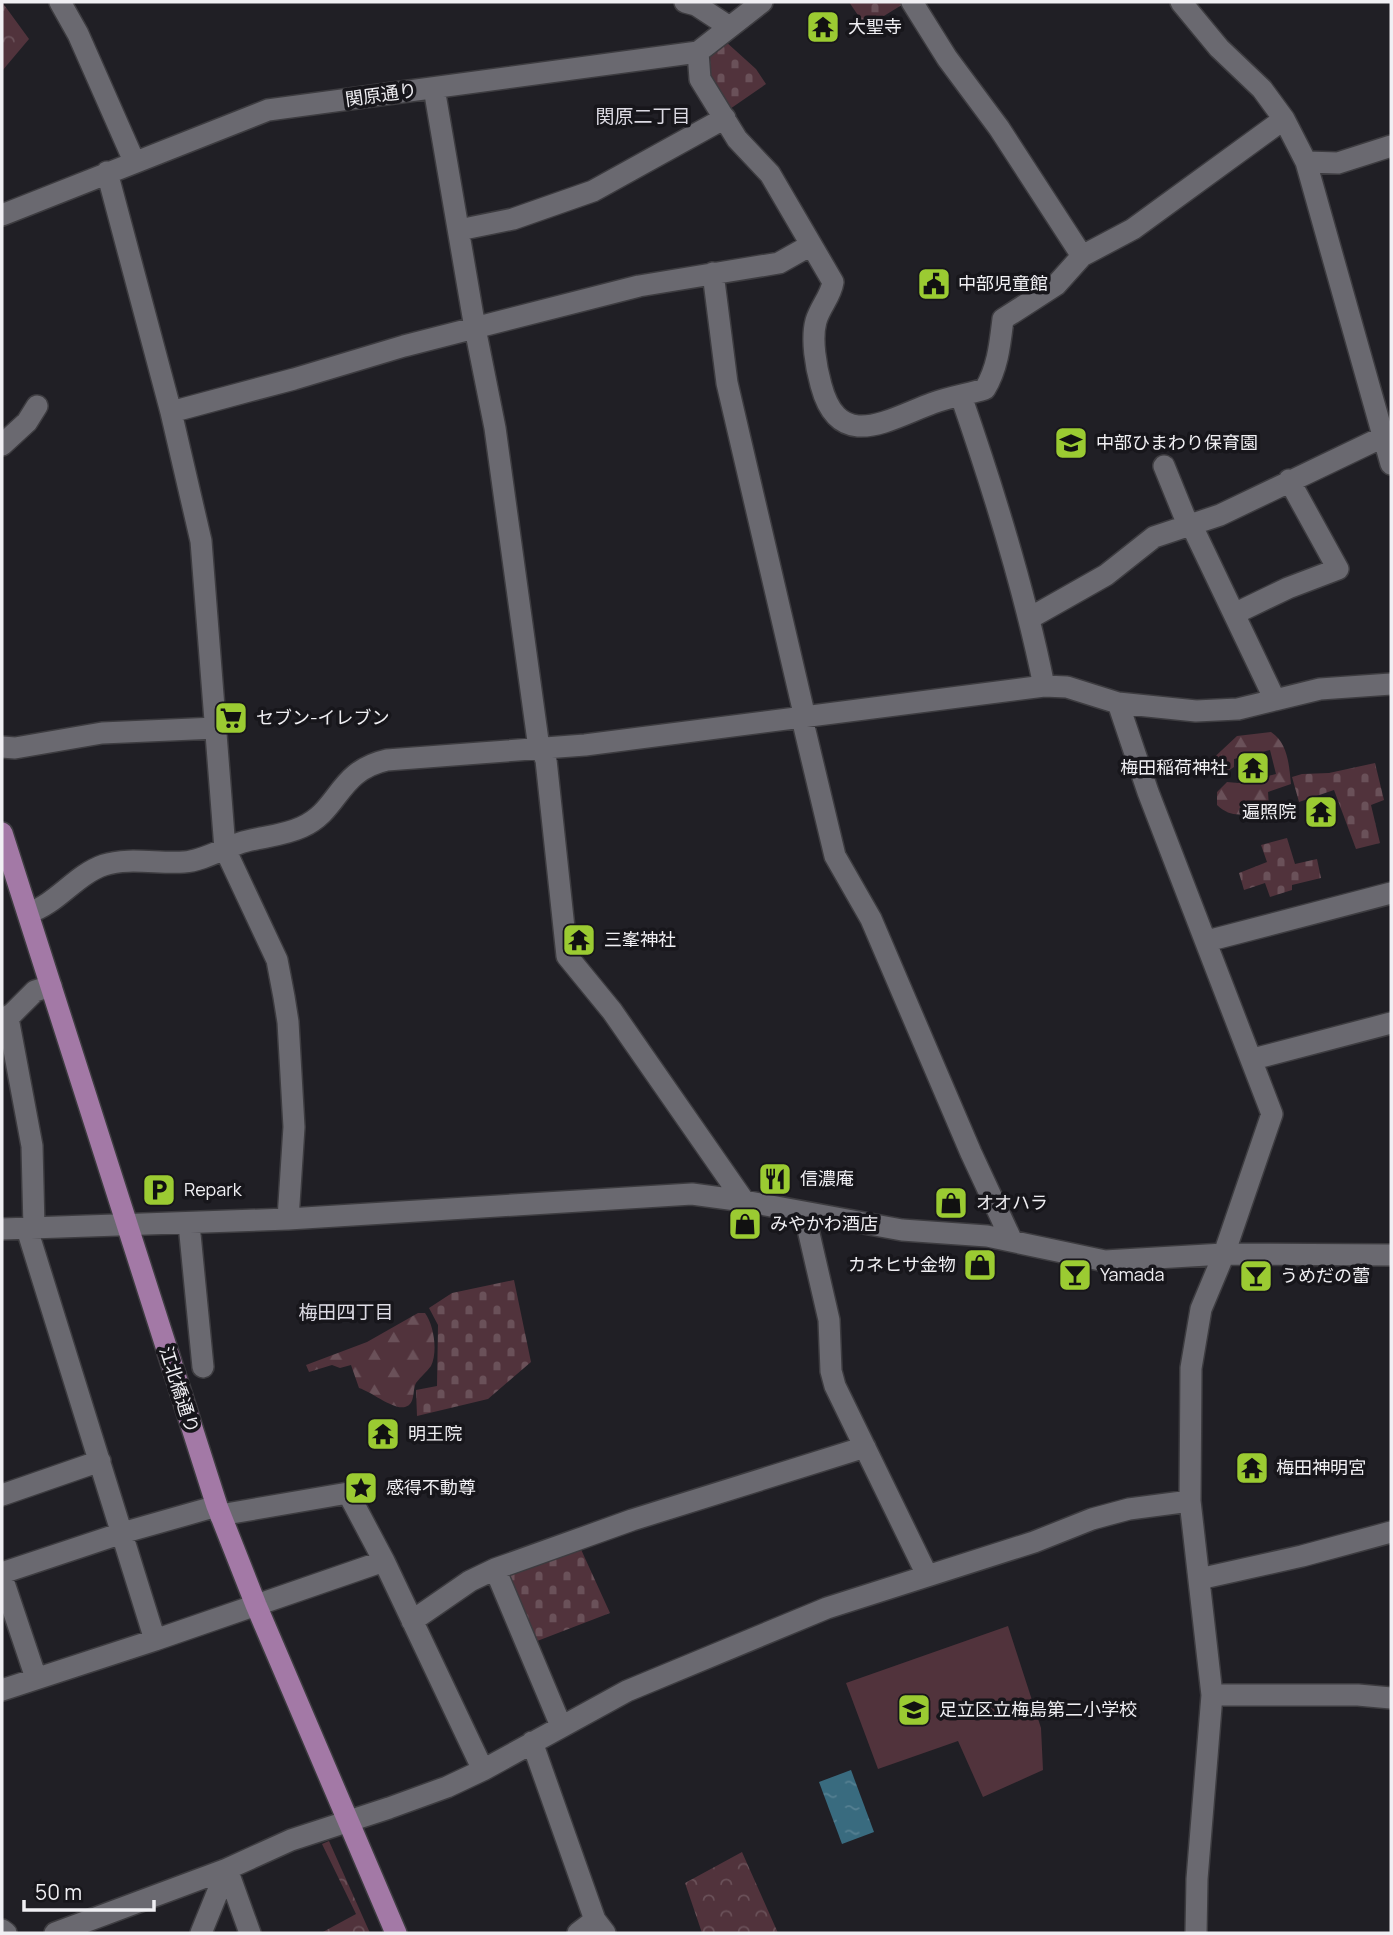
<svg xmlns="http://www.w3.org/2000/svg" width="1393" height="1935" viewBox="0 0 1393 1935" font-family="Manrope,'Noto Sans JP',sans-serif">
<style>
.forest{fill:url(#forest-firs)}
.cemetery{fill:url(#cemetery-stones)}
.park{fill:url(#park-crowns)}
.pitch{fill:#51333c}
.water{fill:url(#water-ripples)}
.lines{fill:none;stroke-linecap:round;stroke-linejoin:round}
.minor-casing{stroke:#3d3c40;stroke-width:24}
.major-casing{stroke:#3d3c40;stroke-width:24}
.minor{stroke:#6a6970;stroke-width:21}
.major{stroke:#a379a6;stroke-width:21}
.labels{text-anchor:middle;stroke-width:7;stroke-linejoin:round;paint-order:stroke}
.poi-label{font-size:18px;fill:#f0eff3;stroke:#17161b;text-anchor:start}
.street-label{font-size:18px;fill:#f0eff3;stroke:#17161b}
.neighbourhood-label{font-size:19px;fill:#dddbe4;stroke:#17161b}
</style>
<defs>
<pattern id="forest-firs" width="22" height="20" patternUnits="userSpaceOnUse" patternTransform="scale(1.75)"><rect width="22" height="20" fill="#51333c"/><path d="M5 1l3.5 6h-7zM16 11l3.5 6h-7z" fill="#6a5159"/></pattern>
<pattern id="cemetery-stones" width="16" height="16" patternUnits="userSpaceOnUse" patternTransform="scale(1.75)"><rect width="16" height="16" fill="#51333c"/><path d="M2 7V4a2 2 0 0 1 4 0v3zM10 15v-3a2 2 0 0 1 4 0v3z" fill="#6a5159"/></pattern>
<pattern id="park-crowns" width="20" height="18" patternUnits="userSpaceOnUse" patternTransform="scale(1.75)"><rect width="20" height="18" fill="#51333c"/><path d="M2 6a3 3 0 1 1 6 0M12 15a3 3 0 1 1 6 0" fill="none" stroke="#6a5159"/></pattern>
<pattern id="water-ripples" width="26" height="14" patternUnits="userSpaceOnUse" patternTransform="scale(1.75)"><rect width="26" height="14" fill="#396b7f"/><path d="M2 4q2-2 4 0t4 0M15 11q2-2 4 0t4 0" fill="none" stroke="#568092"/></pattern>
</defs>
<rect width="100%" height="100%" fill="#201f25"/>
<path class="forest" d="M 1271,732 C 1288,743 1289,765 1291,784 L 1268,792 L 1269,808 C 1248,813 1234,821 1217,805 L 1217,792 L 1227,782 L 1238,783 L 1276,774 L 1270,750 L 1234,759 L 1234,767 L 1225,773 L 1207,773 L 1206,765 L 1237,736 Z
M 418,1313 L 425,1313 C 434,1325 438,1352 431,1366 C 427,1372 420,1377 416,1383 C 412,1390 416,1404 405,1407 C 393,1410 372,1392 359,1388 L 351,1365 L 340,1368 L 332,1365 L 309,1372 L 306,1365 L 367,1342 Z"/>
<path class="cemetery" d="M 849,2 L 905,2 L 905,3 L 866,27 Z
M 725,41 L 756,69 L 766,84 L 727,111 L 708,79 L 708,55 Z
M 1375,763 L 1384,800 L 1371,805 L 1380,843 L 1356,849 L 1334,790 L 1299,802 L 1292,777 L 1302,774 L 1329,773 Z
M 1287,838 L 1295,864 L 1317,859 L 1321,878 L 1292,885 L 1292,890 L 1270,897 L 1265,883 L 1244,890 L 1239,873 L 1267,862 L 1261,845 Z
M 514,1280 L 531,1362 L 488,1399 L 417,1416 L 416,1390 L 437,1386 L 438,1325 L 429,1308 L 452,1293 Z
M 579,1545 L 610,1613 L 532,1643 L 504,1573 Z"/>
<path class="park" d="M 2,2 L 29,39 L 2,71 Z
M 329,1841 L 370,1933 L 321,1933 L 356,1914 L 322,1844 Z
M 742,1852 L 778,1933 L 702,1933 L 685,1883 Z"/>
<path class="pitch" d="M 1008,1626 L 1041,1728 L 1043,1770 L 983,1797 L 958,1741 L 878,1769 L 846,1683 Z"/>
<path class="water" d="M 851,1770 L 874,1832 L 842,1844 L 819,1782 Z"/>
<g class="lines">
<defs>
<path id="minor" d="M 60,2 L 78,34 L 134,161
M 685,2 L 696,5 L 728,26
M 912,2 L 947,58 L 999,128 L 1082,256
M 1181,2 L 1219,48 L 1262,89 L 1284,119 L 1306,162 L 1391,464
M 698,52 L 700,79 L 737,139 L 770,174 L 833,282 C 831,296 820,307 816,321 C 811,339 816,367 821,385 C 839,453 887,420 933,403 C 949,397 968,394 985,389 C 998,367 1000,344 1003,319 L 1056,285 L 1082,256 L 1133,229 L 1284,119
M 434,88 L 475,328 L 495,428 L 538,741 L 546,760 L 567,956 L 612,1011 L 744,1201
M 1306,162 L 1338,163 L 1391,146
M 107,172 L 171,412 L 201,541 L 225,849 L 277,960 L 284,997 L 288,1022 L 294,1127 L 288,1219
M 2,215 L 268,110 L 698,52 L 762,2
M 459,230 L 513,219 L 593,191 L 725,118
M 713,273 L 727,383 L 803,709 L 802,718 L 835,856 L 871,919 L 971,1153 L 1011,1239
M 961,396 C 994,491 1024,587 1044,686
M 171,412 L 294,379 L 404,346 L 639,286 L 779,263 L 811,245
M 2,445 L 27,422 L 37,406
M 1164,466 L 1188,525
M 1191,524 L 1275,700
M 1234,614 L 1288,588 L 1338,569 L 1289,480
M 1030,618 L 1106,575 L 1154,537 L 1220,515 L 1391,433
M 1118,703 L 1148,792 L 1272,1114 L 1224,1254 L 1201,1309 L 1191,1368 L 1190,1501 L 1212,1695 L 1197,1879 L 1196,1933
M 2,747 L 15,748 L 102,733 L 216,728
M 28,913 C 57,904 75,875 104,865 C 128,857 159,864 184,862 C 202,861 222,849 240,843 C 259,837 283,836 302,827 C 340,810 337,771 387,760 L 585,745 L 1044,686 L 1067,687 L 1118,703 L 1196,711 L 1238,709 L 1320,689 L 1391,684
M 1207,941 L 1391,893
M 8,1018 L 32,1146 L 34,1228
M 2,1020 L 13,1013 L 35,991 L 51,986
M 1253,1059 L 1391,1023
M 804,1212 L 829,1320 L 831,1371 L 835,1386 L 927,1575
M 189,1224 L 203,1367
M 2,1229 L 288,1219 L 692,1194 L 744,1201 L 902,1230 L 987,1236 L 1105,1261 L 1224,1254 L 1391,1255
M 27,1229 L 155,1640 L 384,1561
M 2,1495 L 100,1461
M 220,1515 L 348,1493 L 384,1561 L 483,1770
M 495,1569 L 561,1726
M 2,1573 L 122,1533 L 217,1506
M 2,1577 L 36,1678
M 1199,1579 L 1302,1556 L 1391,1532
M 412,1621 L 470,1581 L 495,1569 L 632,1520 L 865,1447
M 2,1690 L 155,1640
M 1212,1695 L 1358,1695 L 1391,1698
M 532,1742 L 595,1920 L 605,1933
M 2,1930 L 6,1933
M 55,1933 L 227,1869 L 250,1933
M 201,1933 L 227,1869 L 291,1840 L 389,1808 L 447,1787 L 483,1770 L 627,1691 L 827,1608 L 1034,1542 L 1092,1519 L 1129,1509 L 1190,1501
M 578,1933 L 595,1920"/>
<path id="major" d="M 2,833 L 217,1506 L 256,1605 L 396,1933"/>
</defs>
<use href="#minor" class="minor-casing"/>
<use href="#major" class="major-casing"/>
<use href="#minor" class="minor"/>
<use href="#major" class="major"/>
</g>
<defs>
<symbol id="temple-square" viewBox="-11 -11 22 22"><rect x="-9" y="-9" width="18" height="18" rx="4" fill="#9bcb32" stroke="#17161b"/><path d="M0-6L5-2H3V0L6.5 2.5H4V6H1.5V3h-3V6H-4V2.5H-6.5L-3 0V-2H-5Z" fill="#111"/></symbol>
<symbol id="civic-square" viewBox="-11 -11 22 22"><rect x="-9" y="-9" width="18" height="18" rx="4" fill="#9bcb32" stroke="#17161b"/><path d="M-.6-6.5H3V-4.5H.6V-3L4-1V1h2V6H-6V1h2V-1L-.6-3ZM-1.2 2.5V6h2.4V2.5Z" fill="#111"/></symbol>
<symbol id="school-square" viewBox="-11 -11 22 22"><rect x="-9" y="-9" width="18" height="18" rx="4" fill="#9bcb32" stroke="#17161b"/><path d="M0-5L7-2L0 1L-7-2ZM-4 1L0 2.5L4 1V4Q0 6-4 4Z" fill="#111"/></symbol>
<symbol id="supermarket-square" viewBox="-11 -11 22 22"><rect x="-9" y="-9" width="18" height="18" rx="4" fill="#9bcb32" stroke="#17161b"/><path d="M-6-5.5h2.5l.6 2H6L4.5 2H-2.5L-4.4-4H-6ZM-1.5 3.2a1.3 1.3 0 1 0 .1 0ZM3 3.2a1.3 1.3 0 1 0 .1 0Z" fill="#111"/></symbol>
<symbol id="restaurant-square" viewBox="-11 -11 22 22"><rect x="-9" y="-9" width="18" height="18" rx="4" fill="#9bcb32" stroke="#17161b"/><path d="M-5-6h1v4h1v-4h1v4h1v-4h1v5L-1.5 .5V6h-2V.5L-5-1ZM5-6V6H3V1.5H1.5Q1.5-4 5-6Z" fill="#111"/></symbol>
<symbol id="parking-square" viewBox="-11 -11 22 22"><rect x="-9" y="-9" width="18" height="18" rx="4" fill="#9bcb32" stroke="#17161b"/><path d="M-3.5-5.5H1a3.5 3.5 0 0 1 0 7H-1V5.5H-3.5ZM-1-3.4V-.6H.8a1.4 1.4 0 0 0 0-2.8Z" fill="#111"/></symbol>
<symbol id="shop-square" viewBox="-11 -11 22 22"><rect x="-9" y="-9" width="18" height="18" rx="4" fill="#9bcb32" stroke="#17161b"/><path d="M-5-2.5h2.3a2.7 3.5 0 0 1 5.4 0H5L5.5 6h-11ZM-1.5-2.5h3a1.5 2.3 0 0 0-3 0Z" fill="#111"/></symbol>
<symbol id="bar-square" viewBox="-11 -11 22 22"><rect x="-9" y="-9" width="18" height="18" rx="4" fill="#9bcb32" stroke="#17161b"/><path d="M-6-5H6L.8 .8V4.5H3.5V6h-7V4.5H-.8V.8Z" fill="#111"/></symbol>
<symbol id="sight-square" viewBox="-11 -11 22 22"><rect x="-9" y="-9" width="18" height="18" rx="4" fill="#9bcb32" stroke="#17161b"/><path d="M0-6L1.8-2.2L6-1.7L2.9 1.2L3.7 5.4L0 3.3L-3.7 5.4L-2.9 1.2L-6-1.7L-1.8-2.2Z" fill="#111"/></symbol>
</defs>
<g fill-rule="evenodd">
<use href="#temple-square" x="804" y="8" width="38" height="38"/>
<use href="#civic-square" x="915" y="265" width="38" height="38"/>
<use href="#school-square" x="1052" y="424" width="38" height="38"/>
<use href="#supermarket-square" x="212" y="699" width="38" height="38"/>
<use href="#temple-square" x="1234" y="749" width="38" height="38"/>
<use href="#temple-square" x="1302" y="793" width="38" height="38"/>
<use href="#temple-square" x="560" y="921" width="38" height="38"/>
<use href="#restaurant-square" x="756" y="1160" width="38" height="38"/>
<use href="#parking-square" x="140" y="1171" width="38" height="38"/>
<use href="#shop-square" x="932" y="1184" width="38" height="38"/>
<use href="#shop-square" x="726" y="1205" width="38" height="38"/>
<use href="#shop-square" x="961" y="1246" width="38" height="38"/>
<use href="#bar-square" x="1056" y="1256" width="38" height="38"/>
<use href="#bar-square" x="1237" y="1257" width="38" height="38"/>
<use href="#temple-square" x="364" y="1415" width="38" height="38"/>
<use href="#temple-square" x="1233" y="1449" width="38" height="38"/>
<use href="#sight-square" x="342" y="1469" width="38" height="38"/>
<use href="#school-square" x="895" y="1691" width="38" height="38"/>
</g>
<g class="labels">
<g class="poi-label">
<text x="848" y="33">大聖寺</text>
<text x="958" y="290">中部児童館</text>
<text x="1096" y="449">中部ひまわり保育園</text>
<text x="256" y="724">セブン-イレブン</text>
<text x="1228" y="774" text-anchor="end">梅田稲荷神社</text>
<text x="1296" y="818" text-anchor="end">遍照院</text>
<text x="604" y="946">三峯神社</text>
<text x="800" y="1185">信濃庵</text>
<text x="184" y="1196">Repark</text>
<text x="976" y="1209">オオハラ</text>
<text x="770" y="1230">みやかわ酒店</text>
<text x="956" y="1271" text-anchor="end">カネヒサ金物</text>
<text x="1100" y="1281">Yamada</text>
<text x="1280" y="1282">うめだの蕾</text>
<text x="408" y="1440">明王院</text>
<text x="1276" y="1474">梅田神明宮</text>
<text x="386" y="1494">感得不動尊</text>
<text x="939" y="1716">足立区立梅島第二小学校</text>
</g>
<g class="street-label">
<text transform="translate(381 95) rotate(-8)" y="6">関原通り</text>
<text transform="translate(179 1390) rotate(72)" y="6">江北橋通り</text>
</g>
<g class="neighbourhood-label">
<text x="643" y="123">関原二丁目</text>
<text x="346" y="1319">梅田四丁目</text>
</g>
</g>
<rect width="1393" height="1935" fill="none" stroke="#f0eff3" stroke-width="7"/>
<path d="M24 1900v10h130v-10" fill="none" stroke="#f0eff3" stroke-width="3.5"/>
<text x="35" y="1900" font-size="21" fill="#f0eff3" stroke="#17161b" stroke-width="5" paint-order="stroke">50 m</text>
</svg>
